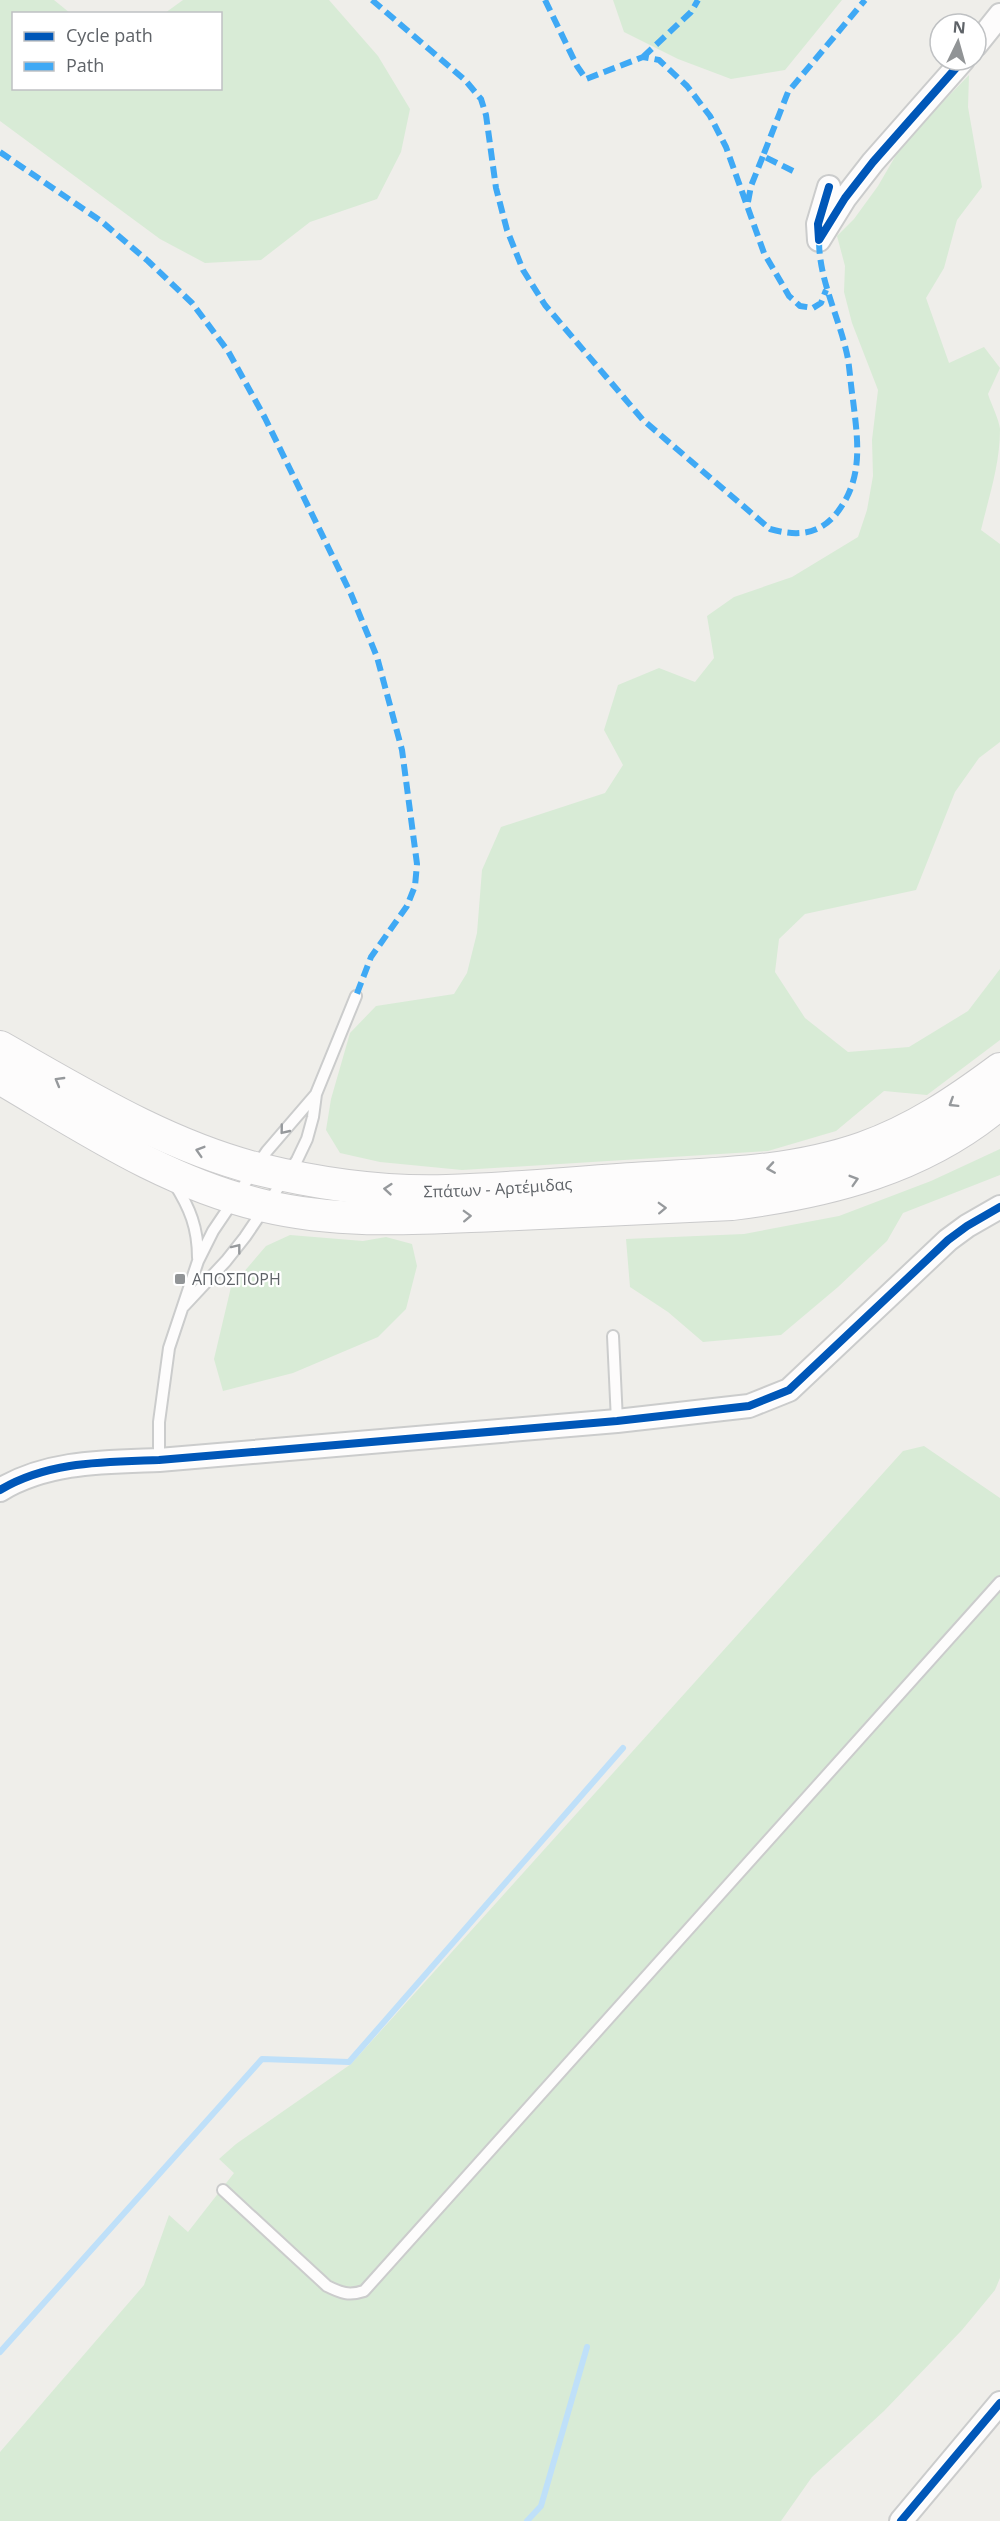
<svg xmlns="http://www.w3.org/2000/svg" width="1000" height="2521" viewBox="0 0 1000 2521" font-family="'Open Sans',sans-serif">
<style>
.green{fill:#d8ebd6}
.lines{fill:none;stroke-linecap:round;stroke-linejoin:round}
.stream{stroke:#bfe0f9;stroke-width:6}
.lane-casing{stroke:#cbcccc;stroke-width:14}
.street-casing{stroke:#cbcccc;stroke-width:26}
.secondary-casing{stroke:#cacacb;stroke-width:34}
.lane{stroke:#fdfcfc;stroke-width:10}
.street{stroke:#fdfcfc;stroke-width:22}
.secondary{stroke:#fdfcfc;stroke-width:32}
.quiet{stroke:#3fa9f5;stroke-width:6;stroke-dasharray:12 6;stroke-linecap:butt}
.cycleway-casing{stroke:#fff;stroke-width:11}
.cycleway{stroke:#0057b8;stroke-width:8}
.oneway{stroke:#96999c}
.poi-dot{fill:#919496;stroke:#fff;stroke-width:2}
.labels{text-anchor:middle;stroke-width:4.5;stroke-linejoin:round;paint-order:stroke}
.street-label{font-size:16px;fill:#5f6368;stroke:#fff}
.poi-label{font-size:16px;fill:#5f6368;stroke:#fff;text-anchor:start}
</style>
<rect width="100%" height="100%" fill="#efeeea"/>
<path class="green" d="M 0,0 L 54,0 L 70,13 L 14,14 L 14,88 L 220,88 L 220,14 L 165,13 L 183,0 L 329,0 L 378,56 L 410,109 L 401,152 L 377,199 L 310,222 L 261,260 L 205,263 L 160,239 L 0,121 Z
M 613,0 L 842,0 L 785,70 L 731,79 L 678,59 L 624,32 Z
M 969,75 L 968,107 L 982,187 L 957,220 L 944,268 L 926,298 L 949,363 L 984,347 L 1000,368 L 988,394 C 991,404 999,419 1000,429 C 1000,465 989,496 981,530 L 1000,544 L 1000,742 L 979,758 L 955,792 L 916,890 L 805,914 L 779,939 L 775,972 L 805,1018 L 848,1052 L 909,1047 L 968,1011 L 1000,969 L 1000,1040 L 927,1095 L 884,1091 L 836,1131 L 768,1151 L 462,1170 L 380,1162 L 340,1153 L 326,1130 L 331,1099 L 350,1033 L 376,1006 L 454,994 L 467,973 L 477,933 L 482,870 L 501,827 L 605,793 L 623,765 L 604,730 L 618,685 L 659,668 L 695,682 L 714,658 L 707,616 L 734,597 L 792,577 L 858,537 L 867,510 L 873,476 L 872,440 L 878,390 L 852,323 L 844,292 L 845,266 L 837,236 L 854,219 L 878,186 L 903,143 Z
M 1000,1149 L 1000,1175 L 903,1213 L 887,1241 L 838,1287 L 781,1335 L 703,1342 L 668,1312 L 630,1287 L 626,1239 L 744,1234 L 839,1216 L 931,1181 Z
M 290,1235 L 363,1241 L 386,1237 L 412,1244 L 417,1266 L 406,1309 L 378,1337 L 293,1373 L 223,1391 L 214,1359 L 231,1287 L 266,1246 Z
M 924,1446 L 1000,1498 L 1000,2278 L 995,2290 L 962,2330 L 884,2411 L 812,2477 L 781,2521 L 0,2521 L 0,2452 L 144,2285 L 169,2215 L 188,2232 L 234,2173 L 219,2159 L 236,2144 L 351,2064 L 903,1451 Z"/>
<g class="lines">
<path class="stream" d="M 0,2352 L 262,2059 L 349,2062 L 623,1748
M 527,2521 L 541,2506 L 587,2347"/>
<defs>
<path id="lane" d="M 174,1183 C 190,1208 198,1228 198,1258
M 184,1306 L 226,1261 L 245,1237 L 297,1160 L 307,1139 L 313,1117 L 316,1094 L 356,996
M 613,1336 L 617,1421
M 159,1460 L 159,1422 L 169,1348 L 198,1261 L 213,1231 L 267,1151 L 316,1094
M 223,2190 L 327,2286 C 341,2293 349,2296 364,2291 L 1000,1582"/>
<path id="street" d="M 976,45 L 1000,15
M 829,187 L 818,224 L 819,240 L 845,198 L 873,162 L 963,60
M 0,1490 C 48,1461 105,1462 159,1460 L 617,1421 L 749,1406 L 789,1390 L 948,1240 L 967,1226 L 1000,1207
M 901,2521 L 1000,2403"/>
<g id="secondary">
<path id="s1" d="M 0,1047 C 83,1094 165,1145 258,1169 C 319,1184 385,1193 447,1191 C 509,1189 571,1183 633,1179 C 710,1174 789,1174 863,1148 C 914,1130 957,1101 1000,1069"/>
<path d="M 0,1078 C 85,1128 168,1184 265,1206 C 341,1224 419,1218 496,1215 C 574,1211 653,1208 732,1204 C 828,1192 924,1168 1000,1103"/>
</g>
</defs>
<use href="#lane" class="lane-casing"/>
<use href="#street" class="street-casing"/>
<use href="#secondary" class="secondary-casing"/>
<use href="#lane" class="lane"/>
<use href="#street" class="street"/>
<use href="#secondary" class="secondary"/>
<path class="quiet" d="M 372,0 L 465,80 L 481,99 L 486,115 L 496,188 L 507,230 L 523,270 L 545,305 L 643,420 L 770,529 C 795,536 818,536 836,514 C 864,479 858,442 853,400 C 851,387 850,373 848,359 C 840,318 819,282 819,240
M 545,0 L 577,66 L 586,79 L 643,57 L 659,60 L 687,86 L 710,116 L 726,147 L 764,253 L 789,296 L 800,306 L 813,308 L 821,303 L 826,290
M 643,57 L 691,12 L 698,0
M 0,152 L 101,221 L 148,261 L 192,303 L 228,351 L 265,418 L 351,594 L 377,657 L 402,750 L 417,864 L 415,886 L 407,906 L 371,957 L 356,996
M 793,171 L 763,156 L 788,92 L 865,0
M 748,202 L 751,186 L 763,156"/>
<defs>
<path id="cycleway" d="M 829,187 L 818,224 L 819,240 L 845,198 L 873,162 L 963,60
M 0,1490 C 48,1461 105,1462 159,1460 L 617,1421 L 749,1406 L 789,1390 L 948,1240 L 967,1226 L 1000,1207
M 901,2521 L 1000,2403"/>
</defs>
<use href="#cycleway" class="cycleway-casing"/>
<use href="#cycleway" class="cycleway"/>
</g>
<defs><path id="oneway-chevron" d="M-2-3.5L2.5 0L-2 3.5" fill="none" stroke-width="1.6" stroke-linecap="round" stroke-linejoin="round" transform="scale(1.5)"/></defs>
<g class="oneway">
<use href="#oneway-chevron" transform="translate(59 1081) rotate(-150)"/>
<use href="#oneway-chevron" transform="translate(953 1103) rotate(148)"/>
<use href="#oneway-chevron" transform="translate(284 1130) rotate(129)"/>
<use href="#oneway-chevron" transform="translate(200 1151) rotate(-163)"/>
<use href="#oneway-chevron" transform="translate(771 1168) rotate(171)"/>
<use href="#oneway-chevron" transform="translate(854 1180) rotate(-17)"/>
<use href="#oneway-chevron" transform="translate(388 1189) rotate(-175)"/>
<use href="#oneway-chevron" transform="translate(662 1208) rotate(-2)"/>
<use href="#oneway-chevron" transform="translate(467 1216) rotate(-2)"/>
<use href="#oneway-chevron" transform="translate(237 1248) rotate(-52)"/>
</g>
<rect class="poi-dot" x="174" y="1273" width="12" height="12" rx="3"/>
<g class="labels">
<g class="street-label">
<text dy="6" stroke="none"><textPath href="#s1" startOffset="528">Σπάτων - Αρτέμιδας</textPath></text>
</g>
<g class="poi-label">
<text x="192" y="1285">ΑΠΟΣΠΟΡΗ</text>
</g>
</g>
<rect x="12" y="12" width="210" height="78" fill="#ffffff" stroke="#bfc1c3" stroke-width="1.5"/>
<rect x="24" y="32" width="30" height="9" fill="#0057b8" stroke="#bfc1c3" stroke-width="1.5"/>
<text x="66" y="42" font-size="18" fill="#5f6368">Cycle path</text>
<rect x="24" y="62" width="30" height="9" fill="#3fa9f5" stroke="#bfc1c3" stroke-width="1.5"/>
<text x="66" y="72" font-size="18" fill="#5f6368">Path</text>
<g transform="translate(958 42) rotate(5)"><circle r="28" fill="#ffffff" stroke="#bfc1c3" stroke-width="1.5"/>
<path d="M0-4.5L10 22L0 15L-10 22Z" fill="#919496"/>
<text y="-9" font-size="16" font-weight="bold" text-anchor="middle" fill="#5f6368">N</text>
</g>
</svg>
